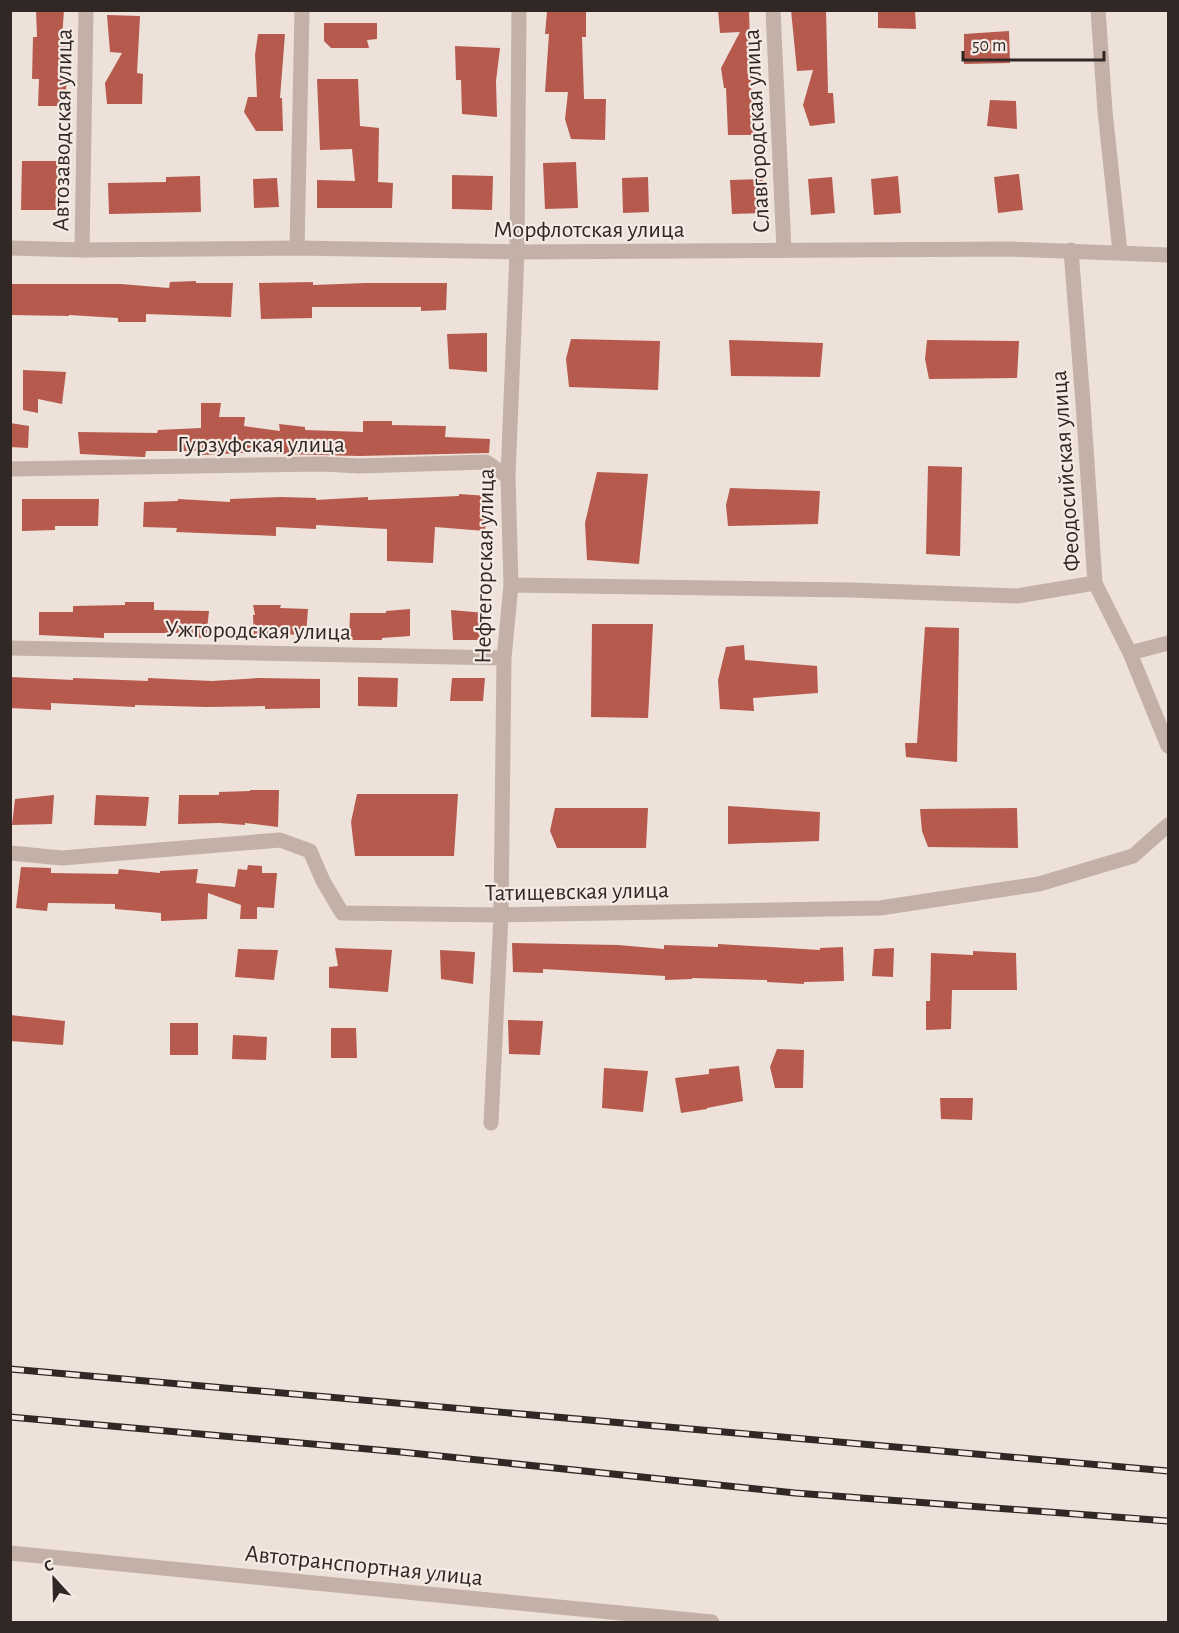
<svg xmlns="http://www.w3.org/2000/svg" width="1179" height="1633" viewBox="0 0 1179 1633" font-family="'Alegreya Sans',sans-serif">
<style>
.building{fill:#b65a4e}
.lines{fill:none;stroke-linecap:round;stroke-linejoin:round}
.minor{stroke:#c3b0a7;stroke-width:15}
.tertiary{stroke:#c3b0a7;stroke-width:15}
.rail-casing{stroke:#312826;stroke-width:7}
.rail{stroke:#f6ebe4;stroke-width:4.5;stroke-dasharray:14;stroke-linecap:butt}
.labels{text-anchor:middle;stroke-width:4.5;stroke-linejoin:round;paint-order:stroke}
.street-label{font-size:24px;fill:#312826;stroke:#f6ebe4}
</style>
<rect width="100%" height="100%" fill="#ede1d9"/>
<path class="building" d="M 36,10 L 64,10 L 62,38 L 67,38 L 67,81 L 64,106 L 38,106 L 39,79 L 32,79 L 33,37 L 37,37 Z
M 718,10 L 749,10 L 752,111 L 754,111 L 754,135 L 728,135 L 726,88 L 724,88 L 721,68 L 740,32 L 720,33 Z
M 791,10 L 826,10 L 828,93 L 833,93 L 835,123 L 810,126 L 803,105 L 813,70 L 797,71 Z
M 878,10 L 915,10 L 916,29 L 878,28 Z
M 547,12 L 586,12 L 586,37 L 582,37 L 584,99 L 606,99 L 605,140 L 571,139 L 565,119 L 568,92 L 545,92 L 549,34 L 545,34 Z
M 107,15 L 140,16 L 137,73 L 143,74 L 142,104 L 107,104 L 105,83 L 122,53 L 110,52 Z
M 324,23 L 377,23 L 377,39 L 367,40 L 369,48 L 331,48 L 324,41 Z
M 1009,31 L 1010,63 L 964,64 L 964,34 Z
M 258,34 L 285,34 L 280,98 L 282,98 L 283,131 L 256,131 L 244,112 L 248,97 L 257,97 L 255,55 Z
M 455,46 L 500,48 L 496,81 L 497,117 L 462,114 L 461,80 L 456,80 Z
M 317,79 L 358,79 L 360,126 L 379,128 L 378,182 L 393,183 L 392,208 L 317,208 L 317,180 L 355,181 L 352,149 L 320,150 Z
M 990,100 L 1016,101 L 1017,129 L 987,126 Z
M 22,161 L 58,161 L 57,210 L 21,210 Z
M 576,162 L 578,208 L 545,209 L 543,163 Z
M 1019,174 L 1023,210 L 998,213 L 994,177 Z
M 452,175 L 493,176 L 492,210 L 452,209 Z
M 200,176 L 201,212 L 109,214 L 108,183 L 166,182 L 166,177 Z
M 898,176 L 901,213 L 874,215 L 871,179 Z
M 648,177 L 649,212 L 623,213 L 622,178 Z
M 832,177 L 835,213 L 811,215 L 808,179 Z
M 277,178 L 279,207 L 254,208 L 253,179 Z
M 763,179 L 764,213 L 732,214 L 730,180 Z
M 196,281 L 196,283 L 233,283 L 231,317 L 146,314 L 146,322 L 118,322 L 118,318 L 69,315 L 69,316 L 10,315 L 10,284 L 121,284 L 169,288 L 170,282 Z
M 313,282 L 313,285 L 366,283 L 447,283 L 446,310 L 421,311 L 421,307 L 312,307 L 312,318 L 261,319 L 259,283 Z
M 487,333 L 487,372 L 449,369 L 447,334 Z
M 571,339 L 660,341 L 658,390 L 569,387 L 566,359 Z
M 729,340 L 823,343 L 820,377 L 731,376 Z
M 927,340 L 1019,341 L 1017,378 L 929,379 L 925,359 Z
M 23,370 L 66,372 L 62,404 L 38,399 L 38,413 L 23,410 Z
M 201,403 L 221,403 L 219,417 L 245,417 L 244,426 L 280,431 L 279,424 L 305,427 L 305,430 L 363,432 L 363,421 L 392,421 L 392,425 L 446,426 L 445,437 L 490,439 L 489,453 L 359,456 L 241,453 L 202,455 L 202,451 L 146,451 L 145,457 L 143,457 L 80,454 L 78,432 L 157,433 L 158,430 L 201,428 Z
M 10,423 L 29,426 L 28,448 L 10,447 Z
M 928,466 L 962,467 L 960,556 L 926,554 Z
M 597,472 L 648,474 L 639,564 L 587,560 L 585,523 Z
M 730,488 L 820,491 L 818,524 L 728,526 L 726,505 Z
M 459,494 L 488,496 L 485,531 L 435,527 L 433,563 L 387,561 L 387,529 L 316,525 L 316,529 L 276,527 L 276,536 L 176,532 L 177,528 L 143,527 L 144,502 L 178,501 L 178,499 L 230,502 L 230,499 L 281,497 L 316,498 L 316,500 L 368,497 L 368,500 L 459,496 Z
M 22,499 L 99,499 L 98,526 L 55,526 L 55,530 L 22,531 Z
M 125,602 L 154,602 L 154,610 L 209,611 L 206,638 L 178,637 L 178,633 L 104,633 L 104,638 L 39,635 L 39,612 L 73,612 L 73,606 L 125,605 Z
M 253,605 L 281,605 L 280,608 L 308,609 L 306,635 L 278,634 L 278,638 L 254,640 L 253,615 L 255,615 Z
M 410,609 L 410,636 L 382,638 L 382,640 L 349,640 L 350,613 L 386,613 L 386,611 Z
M 451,610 L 485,613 L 485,640 L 453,640 Z
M 592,624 L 653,624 L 648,718 L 591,717 Z
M 925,627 L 959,628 L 957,762 L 906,757 L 905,743 L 917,743 Z
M 744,645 L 745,660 L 817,666 L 818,693 L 753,698 L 754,711 L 720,709 L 718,680 L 726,647 Z
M 10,677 L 73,680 L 73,678 L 148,681 L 148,678 L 212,681 L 258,678 L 320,679 L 320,708 L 265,709 L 265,706 L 206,707 L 135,705 L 135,707 L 51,703 L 51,710 L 10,708 Z
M 358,677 L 398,678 L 397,707 L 358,706 Z
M 452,678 L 485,678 L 483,701 L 450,701 Z
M 250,790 L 279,790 L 278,827 L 245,823 L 245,825 L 220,823 L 178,824 L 179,795 L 219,795 L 219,792 L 250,791 Z
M 357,794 L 458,794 L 454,856 L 355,856 L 351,822 Z
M 54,795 L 52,824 L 12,825 L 15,799 Z
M 96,795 L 149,797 L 146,826 L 94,825 Z
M 728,806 L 820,812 L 819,841 L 728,844 Z
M 555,808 L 648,808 L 646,848 L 557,848 L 550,831 Z
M 1017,808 L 1018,848 L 928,847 L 922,831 L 920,809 Z
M 248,865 L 262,866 L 262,873 L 277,873 L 274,908 L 257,907 L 257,919 L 240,919 L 241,905 L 208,893 L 207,919 L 161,921 L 161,913 L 115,909 L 115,904 L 48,903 L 47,911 L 16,908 L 21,867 L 51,868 L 51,873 L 118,874 L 119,869 L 160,873 L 160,871 L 198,869 L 196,883 L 235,887 L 238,869 L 247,870 Z
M 512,943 L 618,945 L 664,949 L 664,945 L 718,947 L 718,944 L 820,950 L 820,948 L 843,947 L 844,981 L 804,982 L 804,984 L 767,982 L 767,980 L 692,978 L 692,979 L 665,980 L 665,976 L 543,969 L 543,973 L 513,972 Z
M 335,948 L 392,950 L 388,992 L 329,988 L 329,967 L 338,966 Z
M 894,948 L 893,977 L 872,976 L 874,949 Z
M 238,949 L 278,950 L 274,980 L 235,977 Z
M 440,950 L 475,952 L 473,984 L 441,979 Z
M 973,951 L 1016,953 L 1017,990 L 952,990 L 951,1029 L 926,1030 L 926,1001 L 930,1001 L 931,953 L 973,955 Z
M 10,1015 L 65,1021 L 63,1045 L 10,1041 Z
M 508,1020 L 543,1021 L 540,1055 L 509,1054 Z
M 170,1023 L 198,1023 L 198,1055 L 170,1055 Z
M 331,1028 L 356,1028 L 357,1058 L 331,1058 Z
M 233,1035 L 267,1037 L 266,1060 L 232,1059 Z
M 777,1049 L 804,1050 L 803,1088 L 775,1088 L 770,1067 Z
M 739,1066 L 743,1101 L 707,1108 L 707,1109 L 681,1113 L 675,1078 L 709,1074 L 709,1069 Z
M 604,1068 L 648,1071 L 643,1112 L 602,1108 Z
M 940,1098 L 973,1098 L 972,1120 L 941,1119 Z"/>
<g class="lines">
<path class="minor" d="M 773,10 L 784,250
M 1098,10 L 1105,111 L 1120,252
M 10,248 L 82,250
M 297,248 L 302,10
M 1071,250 L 1083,403 L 1095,583 L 1130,653 L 1168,746
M 10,469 L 323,464 L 359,466 L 486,462 L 508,477
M 511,585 L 851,590 L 1017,596 L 1095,583
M 10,648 L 504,658
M 1130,653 L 1168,643
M 10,853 L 62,858 L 280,840 L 310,851 L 323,881 L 342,913 L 501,915 L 880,908 L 1039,884 L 1133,856 L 1168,825
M 491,1123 L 501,915 L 504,658 L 511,585 L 508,477 L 517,252 L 519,10
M 10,1553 L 712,1622"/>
<path class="tertiary" d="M 86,10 L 82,250 L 297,248 L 517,252 L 1010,249 L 1168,255"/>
<defs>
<path id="rail" d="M 10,1369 L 1168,1471
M 10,1417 L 401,1452 L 795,1493 L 1168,1521"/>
</defs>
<use href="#rail" class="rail-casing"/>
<use href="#rail" class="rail"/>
</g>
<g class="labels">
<g class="street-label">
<text transform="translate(62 130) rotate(-89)" y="8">Автозаводская улица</text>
<text transform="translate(756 131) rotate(-93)" y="8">Славгородская улица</text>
<text x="589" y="237">Морфлотская улица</text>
<text x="261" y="452">Гурзуфская улица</text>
<text transform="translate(1065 471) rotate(-94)" y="8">Феодосийская улица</text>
<text transform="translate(484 566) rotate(-89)" y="8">Нефтегорская улица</text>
<text transform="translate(258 630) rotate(1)" y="8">Ужгородская улица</text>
<text transform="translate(577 891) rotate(-1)" y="8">Татищевская улица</text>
<text transform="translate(364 1565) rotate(6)" y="8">Автотранспортная улица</text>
</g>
</g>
<rect width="1179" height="1633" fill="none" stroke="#312826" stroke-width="24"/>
<g transform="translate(54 1579) rotate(338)" stroke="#f6ebe4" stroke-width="4.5" paint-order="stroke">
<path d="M0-4.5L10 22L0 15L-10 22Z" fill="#312826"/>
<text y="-9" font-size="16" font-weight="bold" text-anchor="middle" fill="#312826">С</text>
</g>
<path d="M963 51v9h141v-9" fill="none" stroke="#312826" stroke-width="3"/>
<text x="972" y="51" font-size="18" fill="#312826" stroke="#f6ebe4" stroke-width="4.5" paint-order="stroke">50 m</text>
</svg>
